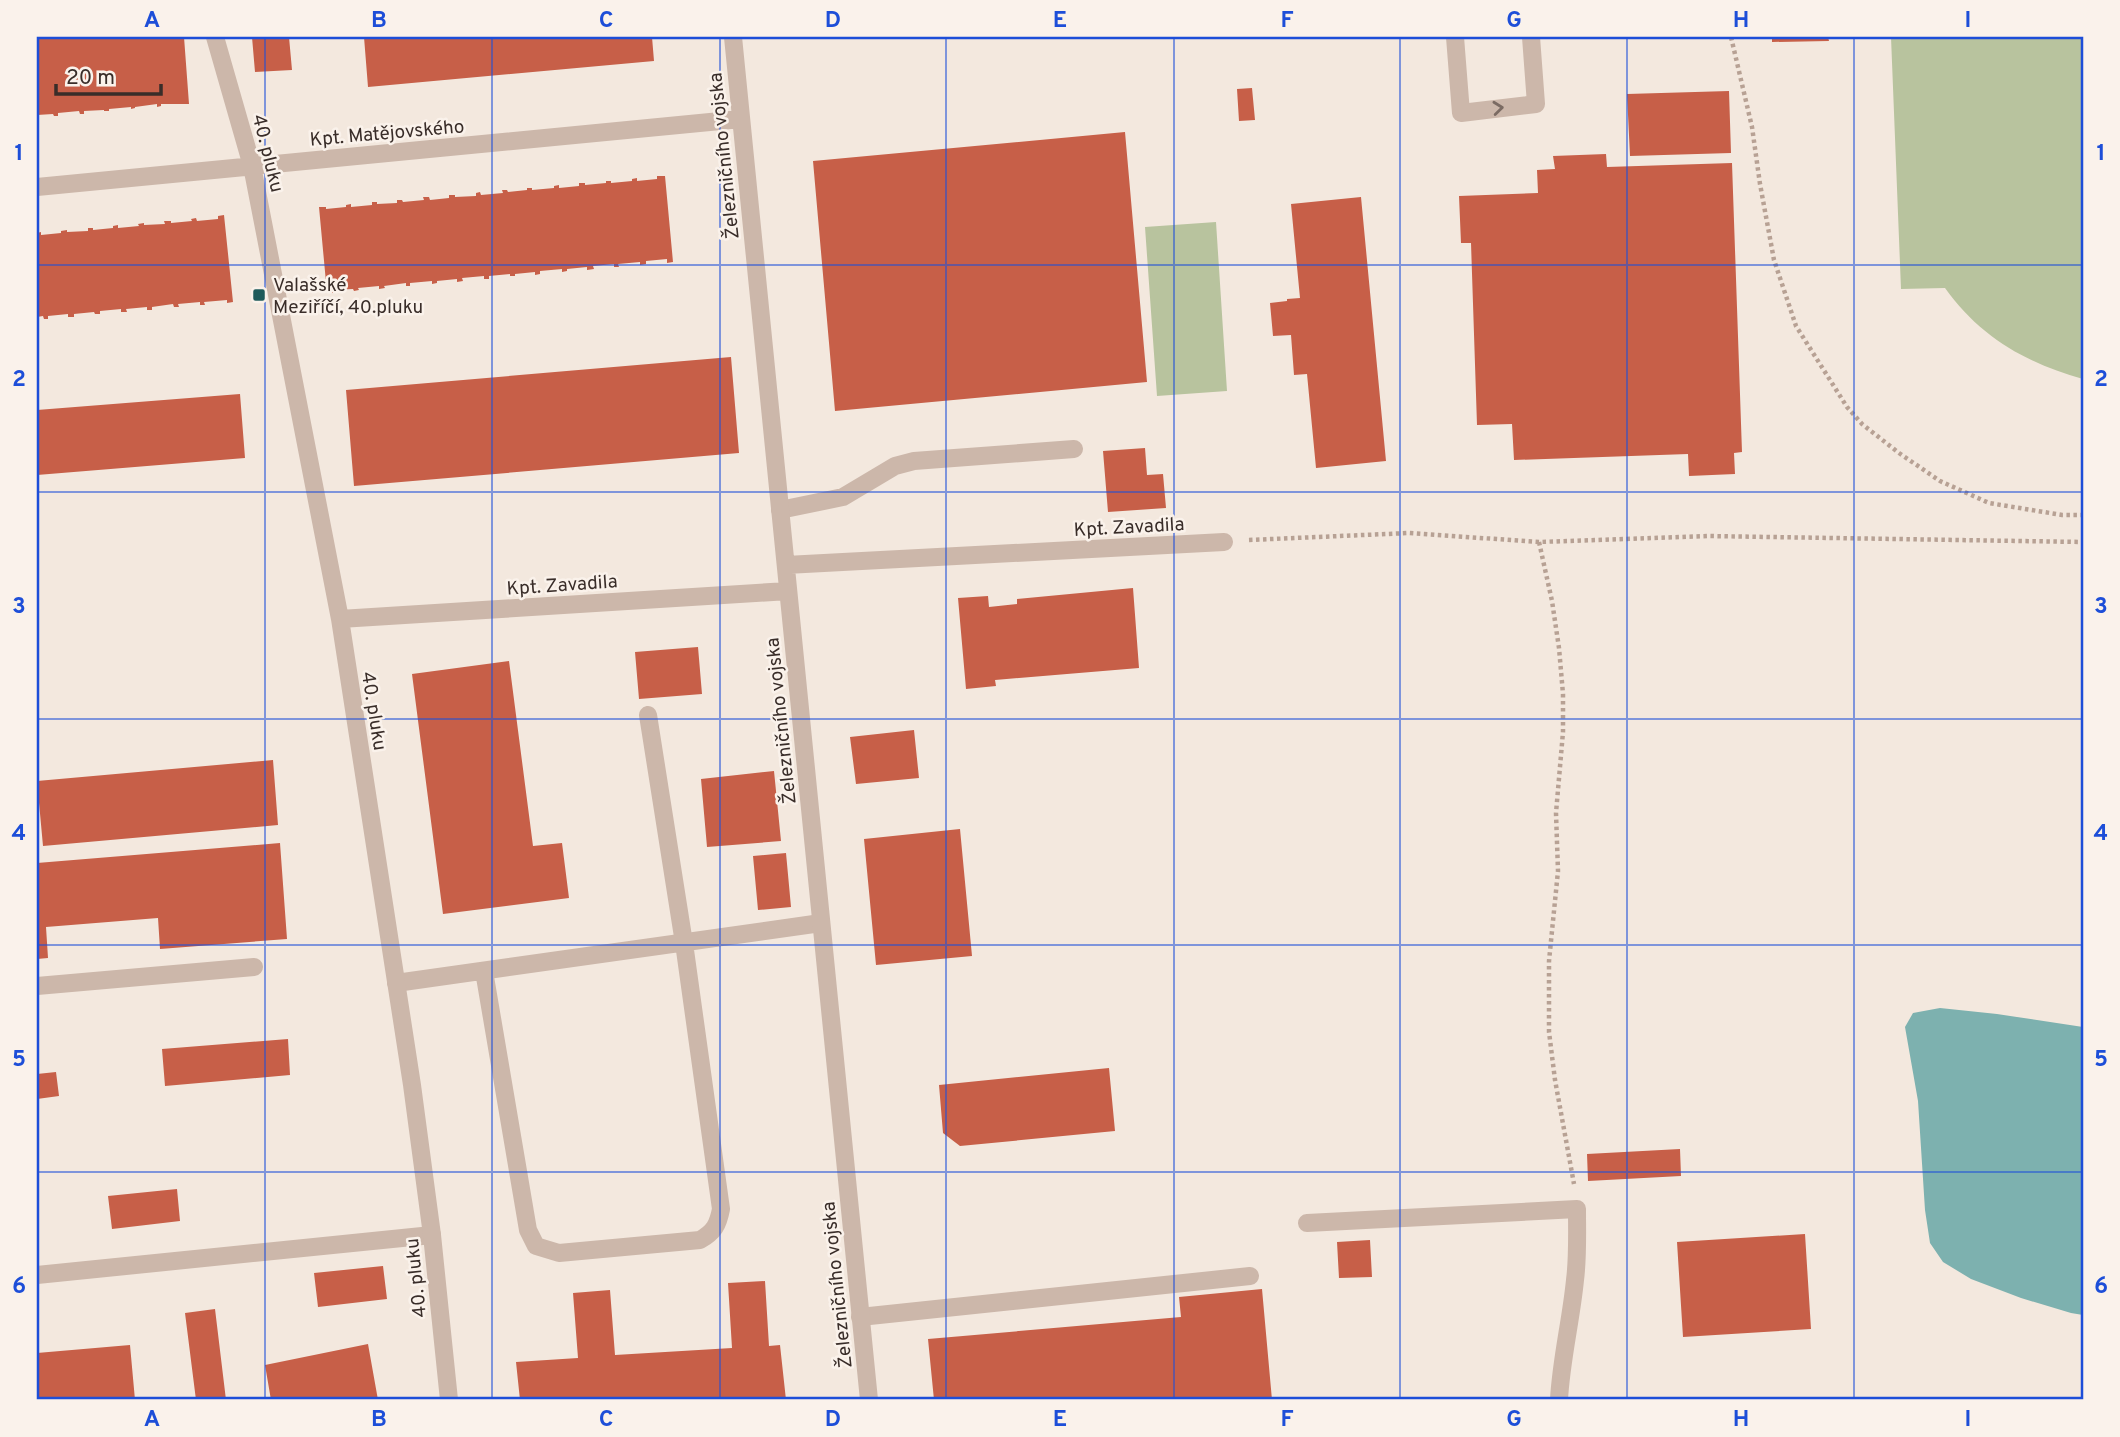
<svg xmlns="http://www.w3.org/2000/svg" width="2120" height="1437" viewBox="0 0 2120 1437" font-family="Overpass,sans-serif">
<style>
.green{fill:#b8c39e}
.water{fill:#7db1af}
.building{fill:#c75f48}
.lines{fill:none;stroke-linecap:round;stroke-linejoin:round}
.path{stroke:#b7a194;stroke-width:4.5;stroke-dasharray:3.5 3.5;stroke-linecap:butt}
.lane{stroke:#ccb7aa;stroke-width:18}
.street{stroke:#ccb7aa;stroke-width:18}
.oneway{stroke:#7b6b63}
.grid{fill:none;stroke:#1d4ed8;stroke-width:2;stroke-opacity:0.55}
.poi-dot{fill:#1e5b5b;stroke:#faf2eb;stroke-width:2.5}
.labels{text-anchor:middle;stroke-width:5;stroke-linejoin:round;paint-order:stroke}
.street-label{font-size:19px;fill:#392d29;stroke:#faf2eb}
.poi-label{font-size:19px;fill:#392d29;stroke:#faf2eb;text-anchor:start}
.neatline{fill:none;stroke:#1d4ed8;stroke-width:2.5}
.grid-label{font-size:23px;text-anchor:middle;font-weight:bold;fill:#1d4ed8}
</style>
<rect width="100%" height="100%" fill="#f3e8de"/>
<path class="green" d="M 1891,37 L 2083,37 L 2083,379 C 2026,363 1980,337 1945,288 L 1901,289 Z
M 1216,222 L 1227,391 L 1157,396 L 1145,227 Z"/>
<path class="water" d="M 1940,1008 L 1997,1014 L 2083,1027 L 2083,1315 L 2071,1313 L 2021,1298 L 1971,1279 L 1943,1262 L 1930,1243 L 1925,1210 L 1918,1101 L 1905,1027 L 1913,1013 Z"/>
<path class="building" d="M 37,37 L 184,37 L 189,104 L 161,104 L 161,106 L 157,107 L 157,104 L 135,107 L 135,108 L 131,109 L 131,107 L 109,109 L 109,111 L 104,111 L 104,110 L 84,111 L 84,114 L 80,114 L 79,111 L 58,113 L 58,116 L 54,116 L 53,114 L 37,115 Z
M 252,37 L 289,37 L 292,70 L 255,72 Z
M 364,37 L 652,37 L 654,61 L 368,87 Z
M 1772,37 L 1828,37 L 1829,41 L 1772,42 Z
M 1252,88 L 1255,120 L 1239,121 L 1237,89 Z
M 1729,91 L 1731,153 L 1630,156 L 1627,94 Z
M 1125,132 L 1147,382 L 835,411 L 813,161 Z
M 1606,154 L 1607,167 L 1732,163 L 1742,452 L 1734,453 L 1735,474 L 1689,476 L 1688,454 L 1514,460 L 1512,424 L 1477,425 L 1471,243 L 1461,243 L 1459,196 L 1538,193 L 1537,170 L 1555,169 L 1553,156 Z
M 657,176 L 665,176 L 673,262 L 667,263 L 667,259 L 646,261 L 646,264 L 640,265 L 640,262 L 618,264 L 619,267 L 614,267 L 614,264 L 593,266 L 594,269 L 587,270 L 587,267 L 567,269 L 567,271 L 562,272 L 562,269 L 540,271 L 540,274 L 535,275 L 535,272 L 515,274 L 515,276 L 510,276 L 510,274 L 489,276 L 489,279 L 484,279 L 484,276 L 462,278 L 463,281 L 457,282 L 457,279 L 437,281 L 437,283 L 432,284 L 432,281 L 410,283 L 410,286 L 406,286 L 406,283 L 384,286 L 385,288 L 379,289 L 379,286 L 358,288 L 359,290 L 354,291 L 353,289 L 333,290 L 334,293 L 327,293 L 319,207 L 326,207 L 326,209 L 346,207 L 346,205 L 351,204 L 351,207 L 372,205 L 372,202 L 377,202 L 377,204 L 397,203 L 397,200 L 402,200 L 403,202 L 424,200 L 423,197 L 429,197 L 430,200 L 449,198 L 449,195 L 455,195 L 455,197 L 476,196 L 476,193 L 480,192 L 481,195 L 503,193 L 502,190 L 507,190 L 508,192 L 527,190 L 527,188 L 532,188 L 532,190 L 554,188 L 554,186 L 559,185 L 559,188 L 579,186 L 579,183 L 585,183 L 585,185 L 606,183 L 606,181 L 611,181 L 611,183 L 632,181 L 632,179 L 637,178 L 637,181 L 657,179 Z
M 1361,197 L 1386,461 L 1316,468 L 1307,374 L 1294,375 L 1291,335 L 1273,336 L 1270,303 L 1287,301 L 1287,299 L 1300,298 L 1291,204 Z
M 224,215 L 233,302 L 227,303 L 227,300 L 204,302 L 205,305 L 200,305 L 200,302 L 178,304 L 179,307 L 174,307 L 173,304 L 152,307 L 152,310 L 147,310 L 147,307 L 126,309 L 127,312 L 121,312 L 121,309 L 100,311 L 100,314 L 95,314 L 94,312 L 74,314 L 74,317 L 68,317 L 68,314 L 48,316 L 48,319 L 44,319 L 43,316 L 37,317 L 37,233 L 41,232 L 41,235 L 61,233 L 61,231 L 67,230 L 67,232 L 88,231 L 88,228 L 93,228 L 93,230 L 113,228 L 113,226 L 118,225 L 118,228 L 139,226 L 138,224 L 144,223 L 144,225 L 165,224 L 164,221 L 171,221 L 171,223 L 192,221 L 191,219 L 196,218 L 197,221 L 218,219 L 218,216 Z
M 731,357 L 739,453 L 354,486 L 346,390 Z
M 240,394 L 245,458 L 37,475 L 37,410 Z
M 1145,448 L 1147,475 L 1163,474 L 1166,508 L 1108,512 L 1103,451 Z
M 1133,588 L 1139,668 L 995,680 L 996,686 L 966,689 L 958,598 L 988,596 L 989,607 L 1017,604 L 1017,599 Z
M 698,647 L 702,694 L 639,699 L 635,652 Z
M 509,661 L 533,846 L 562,843 L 569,898 L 443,914 L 412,674 Z
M 914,730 L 919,778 L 856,784 L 850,737 Z
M 273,760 L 278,825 L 43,846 L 37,781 Z
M 774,771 L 781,841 L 707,847 L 701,779 Z
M 960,829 L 972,956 L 876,965 L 864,839 Z
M 280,843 L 287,939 L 160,949 L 158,918 L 46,927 L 48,958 L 37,959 L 37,863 Z
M 786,853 L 791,907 L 758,910 L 753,856 Z
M 288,1039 L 290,1075 L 165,1086 L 162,1049 Z
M 1109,1068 L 1115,1131 L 960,1146 L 943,1133 L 939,1085 Z
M 56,1072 L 59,1096 L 37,1099 L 37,1074 Z
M 1680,1149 L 1681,1176 L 1588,1181 L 1587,1154 Z
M 177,1189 L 180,1221 L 112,1229 L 108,1196 Z
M 1805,1234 L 1811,1329 L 1683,1337 L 1677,1242 Z
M 1370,1240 L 1372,1277 L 1339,1278 L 1337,1242 Z
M 383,1266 L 387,1299 L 318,1307 L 314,1273 Z
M 765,1281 L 769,1346 L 780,1345 L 786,1400 L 520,1400 L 516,1362 L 578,1358 L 573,1293 L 610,1290 L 615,1355 L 732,1348 L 728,1283 Z
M 1262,1289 L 1272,1400 L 934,1400 L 928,1339 L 1181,1317 L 1179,1297 Z
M 215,1309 L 226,1400 L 196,1400 L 185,1313 Z
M 368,1344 L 378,1400 L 271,1400 L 265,1365 Z
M 130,1345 L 135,1400 L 37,1400 L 37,1353 Z"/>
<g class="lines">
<path class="path" d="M 1731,37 L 1752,127 L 1760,184 L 1774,260 L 1796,326 L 1847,407 L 1862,424 L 1899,453 L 1940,481 L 1989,503 L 2062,515 L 2083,515
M 1249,540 L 1409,533 L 1539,542 L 1708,536 L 2083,542
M 1539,542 L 1552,601 L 1559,648 L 1563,694 L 1563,732 L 1556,813 L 1558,871 L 1549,961 L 1549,1032 L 1555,1080 L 1574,1184"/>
<path class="lane" d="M 780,510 L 843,497 L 895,466 L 914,461 L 1074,449
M 484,971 L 528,1230 L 536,1246 L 559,1253 L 700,1240 C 714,1232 718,1225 721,1209 L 684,943 L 648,715
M 396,983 L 821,923
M 37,986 L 254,967
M 1307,1223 L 1577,1209 C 1577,1233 1578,1257 1575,1280 C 1571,1321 1561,1360 1559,1400
M 37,1275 L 432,1235
M 860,1317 L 1250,1276"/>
<path class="street" d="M 215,37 L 252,166 L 340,619 L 412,1085 L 432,1235 L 449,1400
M 733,37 L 869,1400
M 1455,37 L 1461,113 L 1536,104 L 1531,37
M 37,187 L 741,119
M 786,565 L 1224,542
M 340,619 L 788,591"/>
</g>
<defs><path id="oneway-chevron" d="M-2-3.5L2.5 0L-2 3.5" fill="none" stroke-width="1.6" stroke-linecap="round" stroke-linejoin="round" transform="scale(1.75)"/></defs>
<use class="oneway" href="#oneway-chevron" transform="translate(1498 108) rotate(-6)"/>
<path class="grid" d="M 265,37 L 265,1400M 492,37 L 492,1400M 720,37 L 720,1400M 946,37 L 946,1400M 1174,37 L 1174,1400M 1400,37 L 1400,1400M 1627,37 L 1627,1400M 1854,37 L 1854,1400M 37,265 L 2083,265M 37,492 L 2083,492M 37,719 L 2083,719M 37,945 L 2083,945M 37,1172 L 2083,1172"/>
<rect class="poi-dot" x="252" y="288" width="14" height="14" rx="3.5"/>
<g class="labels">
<g class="street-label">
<text transform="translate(387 132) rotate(-5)" y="7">Kpt. Matějovského</text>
<text transform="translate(269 153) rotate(76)" y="7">40. pluku</text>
<text transform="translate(723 156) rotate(-96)" y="7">Železničního vojska</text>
<text transform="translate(1129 526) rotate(-3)" y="7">Kpt. Zavadila</text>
<text transform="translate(562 584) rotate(-4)" y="7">Kpt. Zavadila</text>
<text transform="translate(375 711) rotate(81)" y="7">40. pluku</text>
<text transform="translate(780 721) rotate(-96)" y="7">Železničního vojska</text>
<text transform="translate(415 1278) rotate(-96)" y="7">40. pluku</text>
<text transform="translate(836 1285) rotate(-96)" y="7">Železničního vojska</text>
</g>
<g class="poi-label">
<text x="273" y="291">Valašské<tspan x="273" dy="22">Meziříčí, 40.pluku</tspan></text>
</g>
</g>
<rect width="2120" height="1437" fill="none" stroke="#faf2eb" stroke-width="77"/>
<path d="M56 84v10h105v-10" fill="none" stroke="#392d29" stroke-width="3.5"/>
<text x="66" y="84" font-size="21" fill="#392d29" stroke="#faf2eb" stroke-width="5" paint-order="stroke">20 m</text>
<rect x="38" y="38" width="2044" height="1360" class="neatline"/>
<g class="grid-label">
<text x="152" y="27">A</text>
<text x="379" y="27">B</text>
<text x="606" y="27">C</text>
<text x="833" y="27">D</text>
<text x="1060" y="27">E</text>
<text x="1287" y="27">F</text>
<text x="1514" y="27">G</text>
<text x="1741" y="27">H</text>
<text x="1968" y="27">I</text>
<text x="19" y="160">1</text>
<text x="2101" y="160">1</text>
<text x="19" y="386">2</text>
<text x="2101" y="386">2</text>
<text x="19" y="613">3</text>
<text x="2101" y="613">3</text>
<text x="19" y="840">4</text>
<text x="2101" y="840">4</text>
<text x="19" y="1066">5</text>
<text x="2101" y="1066">5</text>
<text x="19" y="1293">6</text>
<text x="2101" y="1293">6</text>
<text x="152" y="1426">A</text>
<text x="379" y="1426">B</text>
<text x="606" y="1426">C</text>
<text x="833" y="1426">D</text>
<text x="1060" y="1426">E</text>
<text x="1287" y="1426">F</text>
<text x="1514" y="1426">G</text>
<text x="1741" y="1426">H</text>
<text x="1968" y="1426">I</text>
</g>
</svg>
